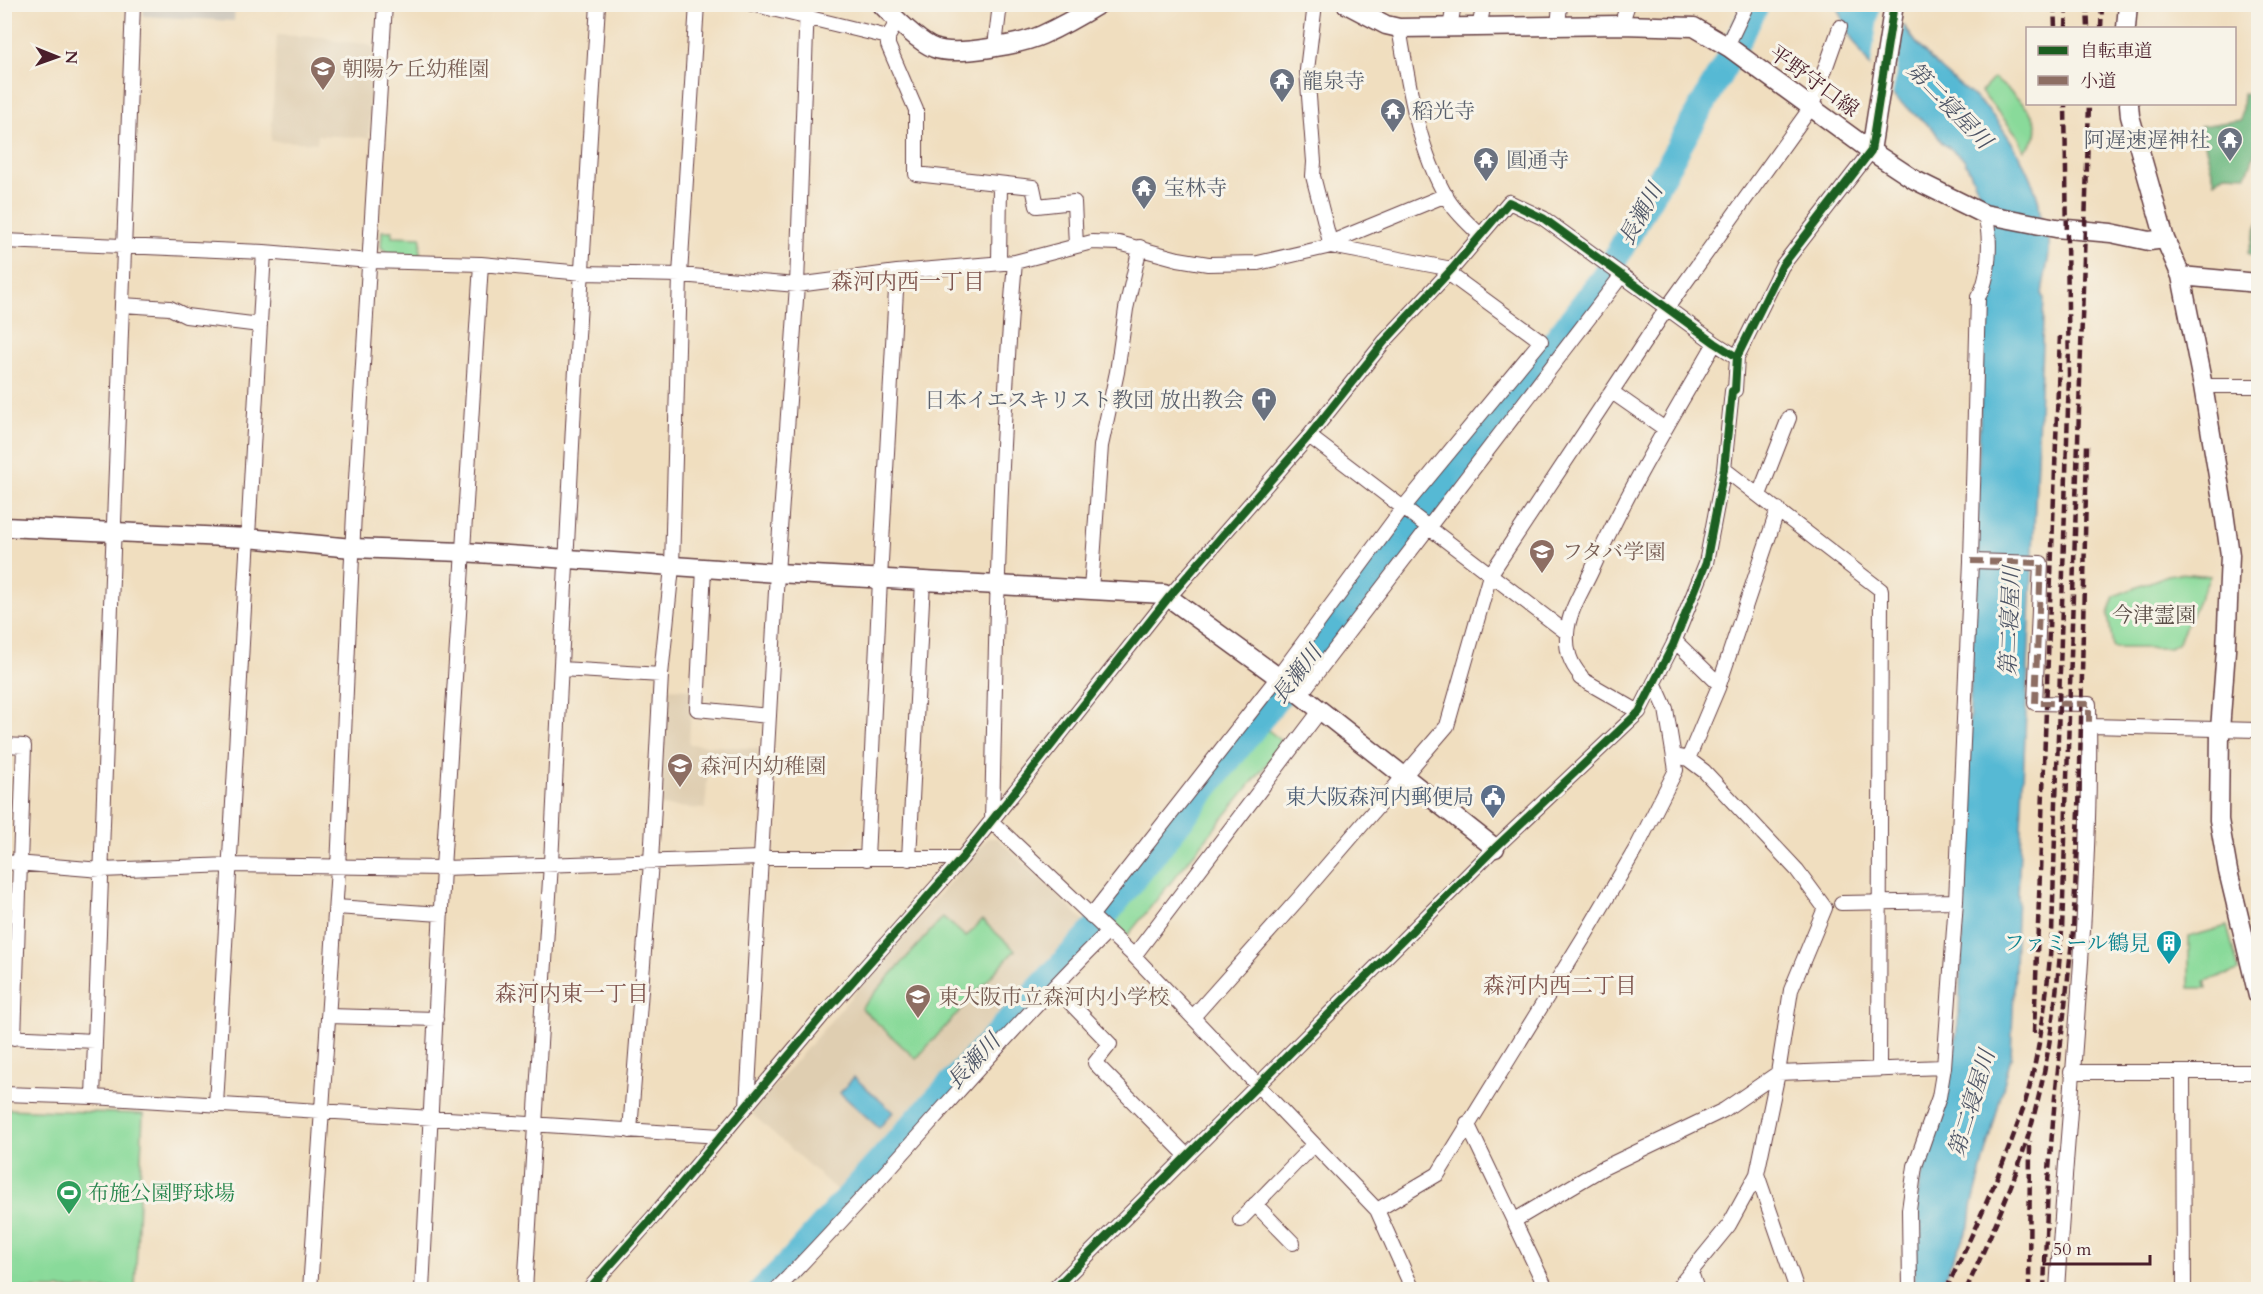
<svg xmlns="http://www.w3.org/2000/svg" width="2263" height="1294" viewBox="0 0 2263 1294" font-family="Cardo,'Noto Serif JP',serif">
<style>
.built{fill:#dfceb1}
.industrial{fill:#c9c3b8}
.green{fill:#89da9a;stroke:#6a7c62;stroke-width:1.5}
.forest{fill:#6eba82;stroke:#5c6c56;stroke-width:1.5}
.water{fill:#56b9d4;stroke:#506c80;stroke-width:1.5}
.pier{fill:#f0debf}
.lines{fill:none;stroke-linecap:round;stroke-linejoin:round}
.river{stroke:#56b9d4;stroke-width:26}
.street-casing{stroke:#633c41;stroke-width:16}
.secondary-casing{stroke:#633c41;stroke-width:21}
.street{stroke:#fff;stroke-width:14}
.secondary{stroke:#fff;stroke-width:18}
.rail{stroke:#4a1f2b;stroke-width:4.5;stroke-dasharray:9 4.5;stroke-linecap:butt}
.quiet{stroke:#8d6e63;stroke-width:6;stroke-dasharray:12 6;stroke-linecap:butt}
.cycleway-casing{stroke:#f7f3e8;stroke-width:11}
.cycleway{stroke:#1b5e20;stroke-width:8}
.labels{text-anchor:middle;stroke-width:6;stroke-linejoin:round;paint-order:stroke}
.education-label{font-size:21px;fill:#785e54;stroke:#f7f3e8;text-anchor:start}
.worship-label{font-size:21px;fill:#5b616d;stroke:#f7f3e8;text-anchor:start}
.street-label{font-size:21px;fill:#4a1f2b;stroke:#f7f3e8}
.park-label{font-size:21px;fill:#5a4e47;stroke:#f7f3e8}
.service-label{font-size:21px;fill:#4e5e75;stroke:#f7f3e8;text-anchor:end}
.culture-label{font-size:21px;fill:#0d838f;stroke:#f7f3e8;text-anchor:end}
.leisure-label{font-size:21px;fill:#27864d;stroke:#f7f3e8;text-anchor:start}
.water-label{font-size:22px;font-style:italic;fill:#4e5566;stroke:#f7f3e8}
.neighbourhood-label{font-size:22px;fill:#7d534c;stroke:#f7f3e8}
</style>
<rect width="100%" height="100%" fill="#f7f3e8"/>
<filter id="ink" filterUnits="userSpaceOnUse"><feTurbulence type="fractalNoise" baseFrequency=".0167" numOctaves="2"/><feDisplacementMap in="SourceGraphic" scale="12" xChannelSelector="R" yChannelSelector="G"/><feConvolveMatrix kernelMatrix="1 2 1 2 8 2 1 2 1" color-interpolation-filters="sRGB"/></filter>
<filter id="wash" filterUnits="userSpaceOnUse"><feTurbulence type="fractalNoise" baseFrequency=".008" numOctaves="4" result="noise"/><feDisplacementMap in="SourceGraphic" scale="24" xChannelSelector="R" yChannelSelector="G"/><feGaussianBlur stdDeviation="1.35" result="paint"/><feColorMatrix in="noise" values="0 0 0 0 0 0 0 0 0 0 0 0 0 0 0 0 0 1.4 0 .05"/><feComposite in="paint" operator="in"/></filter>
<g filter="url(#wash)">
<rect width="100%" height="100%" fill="#f0debf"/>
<path class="built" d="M 277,35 L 324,37 L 335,41 L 368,44 L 374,49 L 369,138 L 318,135 L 317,143 L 271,141 Z
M 667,688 L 692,689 L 689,744 L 762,749 L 760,775 L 708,772 L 705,809 L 660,806 Z
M 988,838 L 997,838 L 1092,928 L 842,1195 L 751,1113 Z"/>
<path class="industrial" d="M 144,5 L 235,5 L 234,21 L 143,16 Z"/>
<path class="green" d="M 1994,78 C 2013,95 2059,125 2024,150 L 2018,136 L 1981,92 Z
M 382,231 L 392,231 L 392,236 L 421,237 L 420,256 L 388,254 L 381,247 Z
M 2179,573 L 2210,576 L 2178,643 L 2170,648 L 2113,648 L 2108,614 L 2114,596 L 2168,575 Z
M 1267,729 L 1284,743 L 1128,935 L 1111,920 Z
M 943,917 L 966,937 L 982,920 L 1015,950 L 916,1059 L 861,1008 Z
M 2227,926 L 2239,971 L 2205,981 L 2207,988 L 2189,988 L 2189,937 Z
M 5,1109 L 143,1114 L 135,1289 L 5,1289 Z"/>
<path class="forest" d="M 2243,94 L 2258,96 C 2259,124 2260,150 2246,175 L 2225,174 L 2215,182 L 2200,126 L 2241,120 Z
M 2258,222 L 2258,259 L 2248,253 Z"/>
<path class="water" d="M 1752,5 L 1762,5 L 1740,50 L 1733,45 Z
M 1837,5 L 1891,5 C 1905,29 1920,51 1941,69 C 1956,83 1972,94 1986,108 C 2009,134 2027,165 2038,199 C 2040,206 2039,214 2042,221 C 2044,225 2047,229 2048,233 C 2053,254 2043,276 2042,296 L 2044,298 L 2011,1057 L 1972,1207 L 1970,1225 L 1938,1289 L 1915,1289 L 1913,1221 L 1921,1178 L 1937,1127 L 1951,1073 L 1959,1014 L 1984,302 L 1990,296 L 1993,240 L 1985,205 L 1964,159 L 1942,143 L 1934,130 L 1895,98 L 1869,65 L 1849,34 Z
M 854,1077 L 893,1112 L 879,1128 L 840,1093 Z"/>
<path class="pier" d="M 1895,4 L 1904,22 L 1892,98 L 1870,71 L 1880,5 Z"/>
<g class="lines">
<path class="river" d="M 762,1290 L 791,1261 L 917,1120 L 1092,932 L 1422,515 L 1607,273 L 1724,67 L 1757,4"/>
</g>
</g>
<g filter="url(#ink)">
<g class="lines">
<defs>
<path id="street" d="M 752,4 L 888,37
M 1315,4 L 1307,70 L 1314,162 L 1313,176 L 1331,246
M 898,20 L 888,37 L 888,45 L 916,110 L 916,174 L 1033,187 L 1037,206 L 1074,202 L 1076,246
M 1621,25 L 1628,4
M 1479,27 L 1484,4
M 1558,27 L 1560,4
M 1399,28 C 1409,85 1417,147 1447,198 C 1455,212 1469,224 1481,236
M 1450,28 L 1454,4
M 995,46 L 1000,4
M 1727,46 L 1747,4
M 4,241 L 264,252 L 370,261 L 481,264 L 583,273 L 680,275 L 797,285 L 897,272 L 1015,262 L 1092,242 L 1119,243 L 1178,259 L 1208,264 L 1258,263 L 1331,246 L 1452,269
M 1331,246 L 1339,239 L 1446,195
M 999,262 L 1000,184
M 1015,262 C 999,448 996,635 992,822 L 1134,956 L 1377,1210 L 1413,1290
M 122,305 L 170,308 L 186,316 L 260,325
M 2203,386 L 2258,386
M 1612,392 L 1665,429
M 1309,436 L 1567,633
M 1724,469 L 1881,590 L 1879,1068
M 1759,495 L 1789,418
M 1971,561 L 2041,563 L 2035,703 L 2089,704 C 2092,900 2069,1095 2057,1290
M 704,568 L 697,709 L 769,716
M 1091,590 L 1101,446 L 1117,372 L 1126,309 L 1140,247
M 1675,641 L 1719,684
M 561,669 L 661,675
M 1300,695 L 1622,275
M 1639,712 L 1580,678 L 1581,676 C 1570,663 1566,651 1567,634 C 1568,612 1583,590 1592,570 C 1627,491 1672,418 1715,343
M 2089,726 L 2258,730
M 4,745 L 24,746 L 14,1038
M 1680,757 L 1688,759 L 1704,771 L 1797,870 L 1825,908
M 1688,759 L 1718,688 L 1778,509
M 867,859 L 880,579 L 897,272
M 909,859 L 923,581
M 4,862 L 101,870 L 230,865 L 443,868 L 761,858 L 962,858
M 1841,903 L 1956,901
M 336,907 L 441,914
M 1091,916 L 1278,677 L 1403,508 L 1541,341 L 1448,273
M 1134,956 L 1320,711
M 1055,987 L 1110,1044 L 1095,1063 L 1187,1156
M 328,1016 L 436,1019
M 1193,1017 L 1300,897 L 1447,726 L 1490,575 L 1667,308 L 1812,106 L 1840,27
M 7,1037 L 95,1041
M 2071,1072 L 2258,1072
M 2183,1072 L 2184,1290
M 4,1094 L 93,1097 L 721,1136
M 93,1097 L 133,4
M 216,1105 L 264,252
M 747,1106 L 777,573 L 797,285 L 807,4
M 1467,1123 L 1547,1290
M 630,1131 L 651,862 L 661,675 L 672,567 L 680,275 L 697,4
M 1757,1174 L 1797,1290
M 1255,1204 L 1293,1243
M 1377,1210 L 1438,1174 L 1584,937 L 1638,845 L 1676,770 L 1666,709 L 1654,682
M 1240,1220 L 1313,1145
M 1515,1220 L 1603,1168 L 1724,1110 L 1778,1073 L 1944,1067
M 1691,1272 L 1697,1290
M 310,1290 L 338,868 L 354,512 L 385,4
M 422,1290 L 443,868 L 481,264
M 525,1290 L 551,863 L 575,386 L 598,4
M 588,1290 L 654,1216 L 822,1016 L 962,858 L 1169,597 L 1309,436 L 1384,342 L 1452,269 L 1509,202 L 1543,218 L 1715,343 L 1737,357
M 776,1290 C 890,1174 992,1046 1108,932
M 1053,1290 L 1495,848 L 1639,712 L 1673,645 L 1706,563 L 1724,469 L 1732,391 L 1735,390 L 1737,357 L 1782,266 L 1871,151
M 1676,1290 L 1729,1225 L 1757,1174 L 1778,1073 L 1791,990 L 1825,908
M 1910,1290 L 1909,1210 L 1915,1166 L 1939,1097 L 1944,1067 L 1956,901 L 1971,561 L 1978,297 C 1990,280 1992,233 1984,214"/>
<path id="secondary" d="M 881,4 C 894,17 918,42 934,48 C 955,57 1022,44 1042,35 C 1062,26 1081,15 1099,4
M 1346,4 L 1386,25 L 1399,28 L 1621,25 L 1694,27 L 1730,48 L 1871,151 L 1915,180 L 1984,214 L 2056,228 L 2111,233 L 2149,241 L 2165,239
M 2126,28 L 2128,4
M 2129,104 L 2130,116 L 2165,239 L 2181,276 L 2203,386 L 2224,512 L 2230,555 L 2226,650 L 2220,730 L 2219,820 L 2228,871 L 2258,996
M 1871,151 L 1894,4
M 2181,276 L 2258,283
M 4,527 L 248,538 L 352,548 L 463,552 L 777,573 L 1164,594 L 1278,677 L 1495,848"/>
</defs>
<use href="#street" class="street-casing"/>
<use href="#secondary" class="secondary-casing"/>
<use href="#street" class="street"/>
<use href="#secondary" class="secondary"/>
<path class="rail" d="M 2054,4 L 2055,28
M 2087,4 L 2088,28
M 2066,28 L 2067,4
M 2101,28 L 2102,4
M 2034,1033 L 2060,334
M 1946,1290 C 1974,1231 2002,1171 2023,1109 C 2041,1053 2047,992 2052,934 L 2069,375 L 2065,104
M 1966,1290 C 1993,1230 2021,1170 2036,1107 C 2051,1049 2057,990 2062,931 L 2089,104
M 2029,1290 L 2030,1141
M 2044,1290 L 2048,1182 L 2055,1097 L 2073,931 L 2079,812 L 2087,445"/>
<path class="quiet" d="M 1971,561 L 2041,563 L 2035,703 L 2089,704 L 2089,726"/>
<defs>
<path id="cycleway" d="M 588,1290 L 654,1216 L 822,1016 L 962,858 L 1169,597 L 1309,436 L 1384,342 L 1452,269 L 1509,202 L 1543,218 L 1715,343 L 1737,357
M 1053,1290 L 1495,848 L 1639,712 L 1673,645 L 1706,563 L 1724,469 L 1732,391 L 1735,390 L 1737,357 L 1782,266 L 1871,151 L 1894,4"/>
</defs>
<use href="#cycleway" class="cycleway-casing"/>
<use href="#cycleway" class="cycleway"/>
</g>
</g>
<defs>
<symbol id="school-pin" viewBox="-11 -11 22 30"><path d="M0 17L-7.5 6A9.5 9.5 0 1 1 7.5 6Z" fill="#8d6e63" stroke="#f7f3e8"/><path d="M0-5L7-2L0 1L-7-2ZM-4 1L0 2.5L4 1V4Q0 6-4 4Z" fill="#fff"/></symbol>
<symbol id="temple-pin" viewBox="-11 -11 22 30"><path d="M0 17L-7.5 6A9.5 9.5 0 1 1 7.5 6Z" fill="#6b7280" stroke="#f7f3e8"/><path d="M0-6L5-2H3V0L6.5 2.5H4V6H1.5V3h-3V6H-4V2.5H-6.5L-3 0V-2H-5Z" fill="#fff"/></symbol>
<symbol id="church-pin" viewBox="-11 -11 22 30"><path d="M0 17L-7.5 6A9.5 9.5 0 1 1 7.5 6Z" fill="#6b7280" stroke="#f7f3e8"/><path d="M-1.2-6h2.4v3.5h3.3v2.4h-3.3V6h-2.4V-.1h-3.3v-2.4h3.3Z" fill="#fff"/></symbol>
<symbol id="civic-pin" viewBox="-11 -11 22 30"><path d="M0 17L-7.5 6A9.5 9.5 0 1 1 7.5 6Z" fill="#5c6f8a" stroke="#f7f3e8"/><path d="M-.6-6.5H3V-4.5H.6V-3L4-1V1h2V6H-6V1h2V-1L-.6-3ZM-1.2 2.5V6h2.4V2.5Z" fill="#fff"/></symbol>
<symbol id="building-pin" viewBox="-11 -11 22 30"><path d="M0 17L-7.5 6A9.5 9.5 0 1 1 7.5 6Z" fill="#0f9aa8" stroke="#f7f3e8"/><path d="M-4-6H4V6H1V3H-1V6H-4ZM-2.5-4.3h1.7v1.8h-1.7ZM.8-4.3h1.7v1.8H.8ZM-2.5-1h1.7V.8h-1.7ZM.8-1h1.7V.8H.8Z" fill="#fff"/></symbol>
<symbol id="stadium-pin" viewBox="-11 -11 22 30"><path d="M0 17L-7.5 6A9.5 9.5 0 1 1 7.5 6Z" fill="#2e9e5b" stroke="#f7f3e8"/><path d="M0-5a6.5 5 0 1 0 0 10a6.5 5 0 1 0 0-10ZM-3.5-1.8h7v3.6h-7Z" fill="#fff"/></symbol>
</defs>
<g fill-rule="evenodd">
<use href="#school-pin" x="308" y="54" width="30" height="40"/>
<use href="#temple-pin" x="1267" y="66" width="30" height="40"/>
<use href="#temple-pin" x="1378" y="96" width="30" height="40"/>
<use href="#temple-pin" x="2215" y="125" width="30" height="40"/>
<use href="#temple-pin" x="1471" y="145" width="30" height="40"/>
<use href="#temple-pin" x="1129" y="173" width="30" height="40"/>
<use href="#church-pin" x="1249" y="385" width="30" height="40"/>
<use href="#school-pin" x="1527" y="537" width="30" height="40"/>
<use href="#school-pin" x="665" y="751" width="30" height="40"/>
<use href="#civic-pin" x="1478" y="782" width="30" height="40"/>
<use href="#building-pin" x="2154" y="928" width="30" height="40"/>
<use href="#school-pin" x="903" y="982" width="30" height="40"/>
<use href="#stadium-pin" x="54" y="1178" width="30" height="40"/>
</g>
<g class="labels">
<g class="education-label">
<text x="342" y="76">朝陽ケ丘幼稚園</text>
<text x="1562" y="559">フタバ学園</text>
<text x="700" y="773">森河内幼稚園</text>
<text x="938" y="1004">東大阪市立森河内小学校</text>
</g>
<g class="worship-label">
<text x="1302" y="88">龍泉寺</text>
<text x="1412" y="118">稻光寺</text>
<text x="2210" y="147" text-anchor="end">阿遅速遅神社</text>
<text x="1506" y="167">圓通寺</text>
<text x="1164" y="195">宝林寺</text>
<text x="1244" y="407" text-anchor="end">日本イエスキリスト教団 放出教会</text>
</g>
<g class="street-label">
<text transform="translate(1814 81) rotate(36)" y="7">平野守口線</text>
</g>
<g class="park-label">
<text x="2154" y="622">今津霊園</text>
</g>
<g class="service-label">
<text x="1474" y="804">東大阪森河内郵便局</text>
</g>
<g class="culture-label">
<text x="2150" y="950">ファミール鶴見</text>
</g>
<g class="leisure-label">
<text x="88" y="1200">布施公園野球場</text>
</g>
<g class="water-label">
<text transform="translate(1950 105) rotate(46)" y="8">第二寝屋川</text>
<text transform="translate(1640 214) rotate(-61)" y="8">長瀬川</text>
<text transform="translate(2009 621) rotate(-88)" y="8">第二寝屋川</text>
<text transform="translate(1296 674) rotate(-52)" y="8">長瀬川</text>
<text transform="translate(973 1061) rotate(-47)" y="8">長瀬川</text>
<text transform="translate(1971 1103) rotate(-73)" y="8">第二寝屋川</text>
</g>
<g class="neighbourhood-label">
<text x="908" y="289">森河内西一丁目</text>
<text x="1560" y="993">森河内西二丁目</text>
<text x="572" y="1001">森河内東一丁目</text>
</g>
</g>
<rect width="2263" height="1294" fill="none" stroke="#f7f3e8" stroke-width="24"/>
<rect x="2026" y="27" width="210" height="78" fill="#f7f3e8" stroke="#b29e9c" stroke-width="1.5"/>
<rect x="2038" y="46" width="30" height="9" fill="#1b5e20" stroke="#b29e9c" stroke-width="1.5"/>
<text x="2080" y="57" font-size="18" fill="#4a1f2b">自転車道</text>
<rect x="2038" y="76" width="30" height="9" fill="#8d6e63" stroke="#b29e9c" stroke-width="1.5"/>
<text x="2080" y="87" font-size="18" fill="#4a1f2b">小道</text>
<g transform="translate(57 57) rotate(91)" stroke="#f7f3e8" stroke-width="4.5" paint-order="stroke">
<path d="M0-4.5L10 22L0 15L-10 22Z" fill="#4a1f2b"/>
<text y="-9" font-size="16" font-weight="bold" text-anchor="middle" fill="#4a1f2b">N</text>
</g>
<path d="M2044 1255v9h106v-9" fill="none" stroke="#4a1f2b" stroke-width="3"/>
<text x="2053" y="1255" font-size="18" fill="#4a1f2b" stroke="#f7f3e8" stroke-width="4.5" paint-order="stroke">50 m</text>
</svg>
